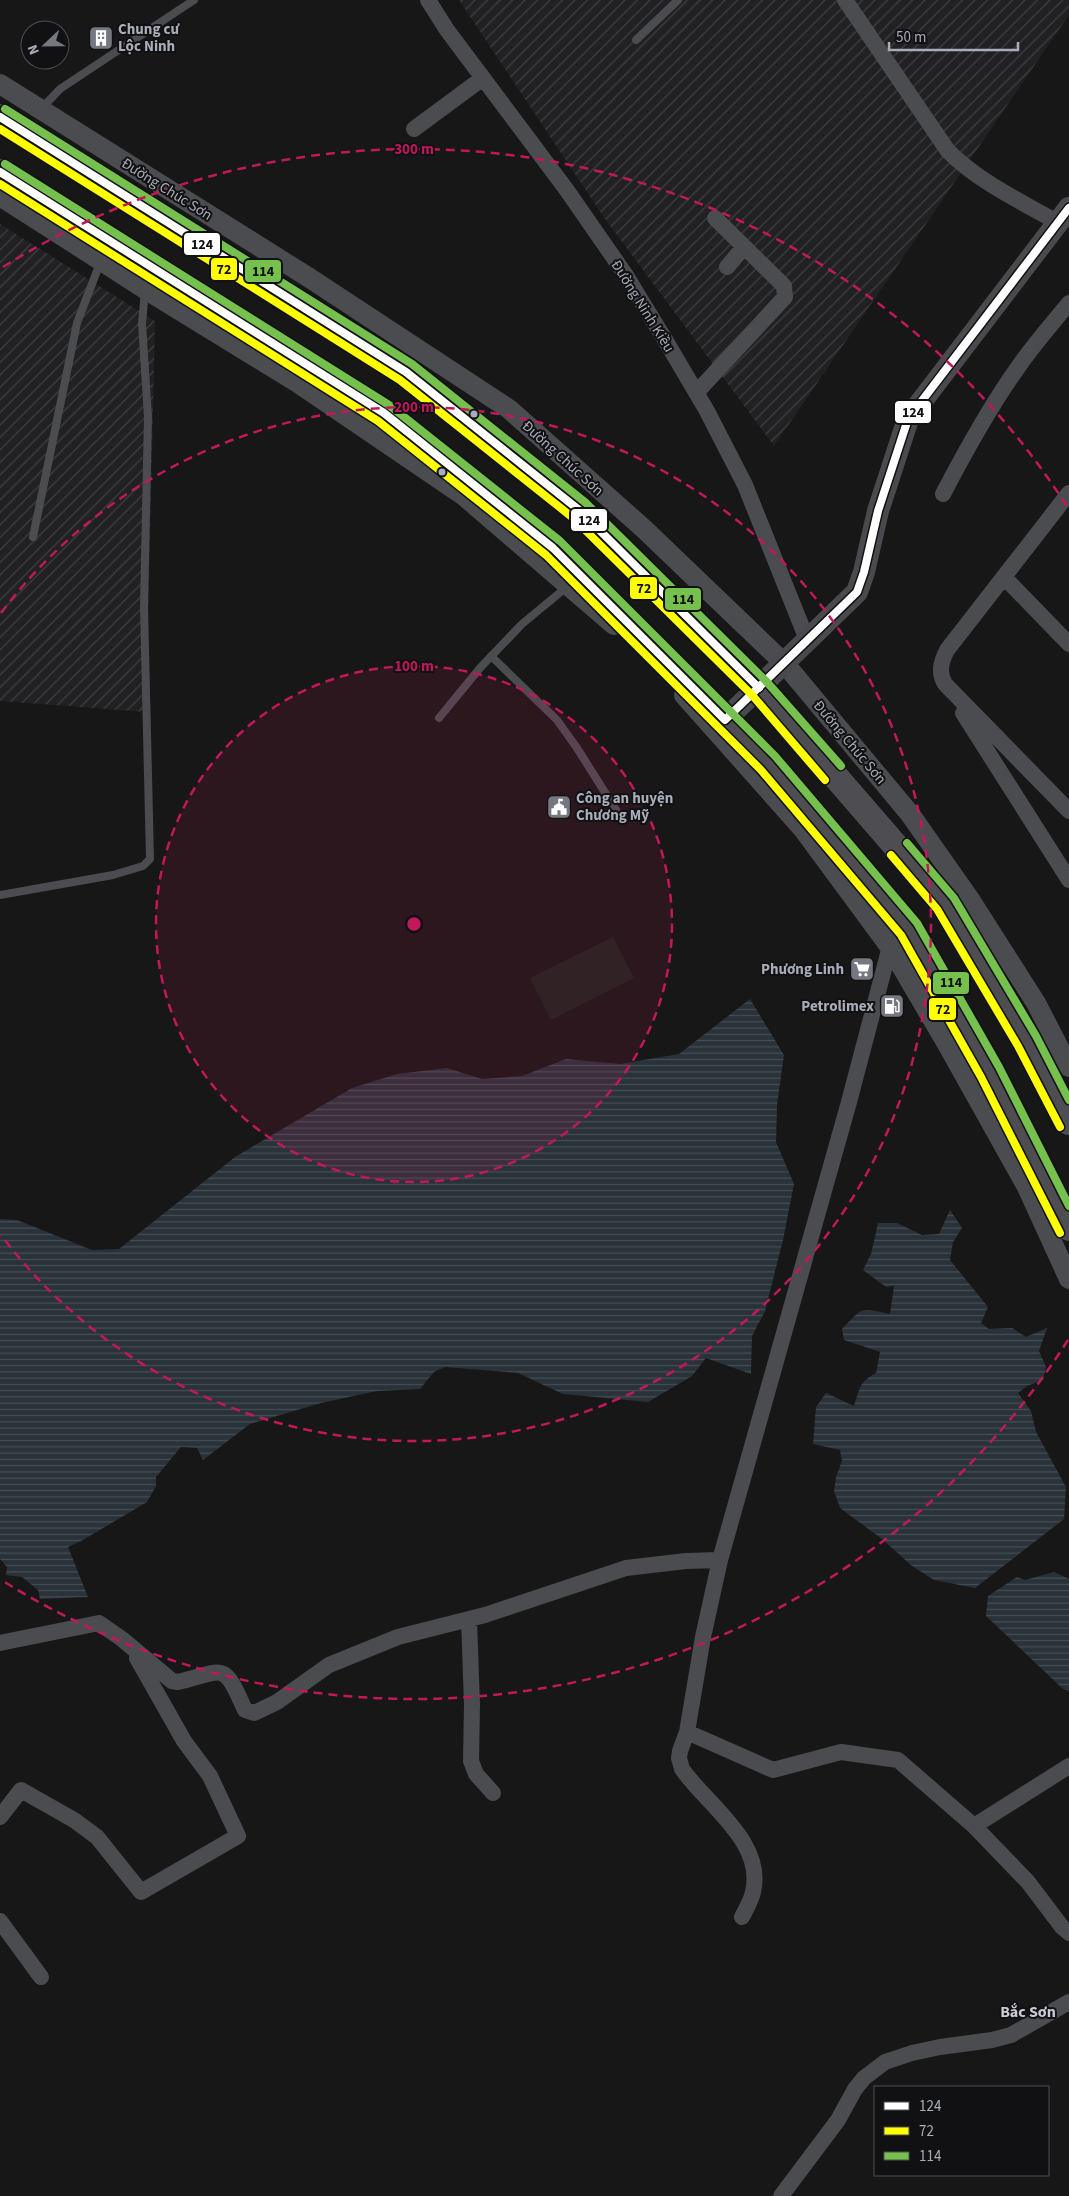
<svg xmlns="http://www.w3.org/2000/svg" width="1069" height="2196" viewBox="0 0 1069 2196" font-family="'Source Sans 3',sans-serif">
<style>
.industrial{fill:url(#industrial-furrows)}
.garden{fill:#1d241e}
.water{fill:url(#water-rules)}
.lines{fill:none;stroke-linecap:round;stroke-linejoin:round}
.service{stroke:#4b4c50;stroke-width:8}
.minor{stroke:#4b4c50;stroke-width:16}
.tertiary{stroke:#4b4c50;stroke-width:20}
.secondary{stroke:#4a4a4e;stroke-width:22}
.trunk{stroke:#4e4e52;stroke-width:26}
.bus-1-casing{stroke:#111113;stroke-width:11}
.bus-2-casing{stroke:#111113;stroke-width:11}
.bus-3-casing{stroke:#111113;stroke-width:11}
.bus-1{stroke:#fff;stroke-width:8}
.bus-2{stroke:#ff0;stroke-width:8}
.bus-3{stroke:#76c04d;stroke-width:8}
.ring{fill:none;stroke:#c2185b;stroke-width:2.5;stroke-dasharray:9 6}
.bus-dot{fill:#a8adb8;stroke:#111113;stroke-width:2}
.labels{text-anchor:middle;stroke-width:4;stroke-linejoin:round;paint-order:stroke}
.poi-label{font-size:15px;font-weight:bold;fill:#a8adb8;stroke:#111113;text-anchor:start}
.street-label{font-size:15px;fill:#a8adb8;stroke:#111113}
.neighbourhood-label{font-size:16px;font-weight:bold;fill:#c9ccd4;stroke:#111113}
.centre{fill:#c2185b;stroke:#111113;stroke-width:2.5}
.ring-label{font-size:15px;text-anchor:middle;font-weight:bold;fill:#c2185b;stroke:#111113;stroke-width:4;stroke-linejoin:round;paint-order:stroke}
.line-badge{stroke:#111113;stroke-width:2}
.pale-badge-label{font-size:14px;text-anchor:middle;font-weight:bold;fill:#111}
</style>
<defs>
<pattern id="industrial-furrows" width="10" height="10" patternUnits="userSpaceOnUse" patternTransform="scale(1.25)"><rect width="10" height="10" fill="#212123"/><path d="M-1 1l2-2M0 10L10 0M9 11l2-2" fill="none" stroke="#3e3f41"/></pattern>
<pattern id="water-rules" width="6" height="5" patternUnits="userSpaceOnUse" patternTransform="scale(1.25)"><rect width="6" height="5" fill="#2a3239"/><path d="M0 2.5h6" fill="none" stroke="#464d54"/></pattern>
</defs>
<rect width="100%" height="100%" fill="#171717"/>
<path class="industrial" d="M 459,0 L 1069,0 L 1069,15 L 774,446 L 605,219 Z
M 0,224 L 155,321 L 146,712 L 0,701 Z"/>
<path class="garden" d="M 613,937 L 634,978 L 551,1020 L 530,978 Z"/>
<path class="water" d="M 750,999 L 784,1055 L 777,1105 L 776,1142 L 794,1184 L 783,1240 L 765,1311 L 752,1336 L 751,1374 L 706,1358 L 692,1376 L 648,1402 L 563,1394 L 518,1373 L 445,1367 L 434,1372 L 420,1389 L 377,1391 L 321,1403 L 250,1424 L 203,1460 L 197,1448 L 181,1447 L 156,1477 L 156,1486 L 147,1502 L 83,1540 L 68,1547 L 88,1597 L 40,1599 L 38,1590 L 22,1577 L 6,1575 L 7,1567 L 0,1559 L 0,1219 L 17,1220 L 92,1250 L 119,1249 L 235,1157 L 352,1088 L 397,1074 L 447,1068 L 482,1079 L 522,1076 L 566,1059 L 620,1064 L 679,1054 Z
M 950,1210 L 962,1228 L 953,1242 L 950,1260 L 988,1307 L 981,1323 L 989,1329 L 1012,1328 L 1026,1337 L 1047,1328 L 1039,1351 L 1046,1367 L 1043,1380 L 1027,1386 L 1018,1393 L 1031,1411 L 1036,1432 L 1066,1487 L 1064,1519 L 975,1588 L 934,1580 L 912,1566 L 882,1539 L 840,1508 L 834,1491 L 836,1477 L 842,1461 L 840,1450 L 813,1444 L 816,1407 L 826,1393 L 854,1406 C 860,1388 859,1382 876,1373 L 880,1352 L 844,1340 L 842,1329 C 864,1306 860,1308 890,1314 L 894,1286 L 886,1287 L 863,1270 L 871,1254 L 878,1223 L 897,1223 L 922,1235 L 939,1234 Z
M 1054,1572 L 1069,1579 L 1069,1691 L 1063,1689 L 986,1616 L 988,1596 L 1017,1577 L 1025,1580 Z"/>
<g class="lines">
<path class="service" d="M 636,40 L 678,0
M 42,108 L 60,89 L 194,0
M 33,537 L 77,323 L 100,263
M 491,656 L 557,720 L 577,748 L 616,810
M 439,718 L 480,668 L 522,624 L 568,586
M 0,895 L 113,875 L 143,866 L 150,859 L 144,607 L 148,417 L 142,324 L 145,290"/>
<path class="minor" d="M 428,0 L 447,30 L 566,189 L 625,274 L 667,343 L 707,411 L 745,485 L 808,642
M 845,0 L 948,151 C 979,182 1020,201 1057,222
M 414,129 L 483,78
M 727,267 L 744,247
M 696,393 L 785,297 L 784,286 L 715,218
M 1069,493 L 947,650 C 941,662 938,672 945,684 L 1069,811
M 943,494 C 966,450 990,406 1019,366 C 1034,344 1052,324 1069,303
M 1004,577 L 1069,644
M 963,713 L 1069,880
M 469,1619 L 472,1705 L 471,1761 L 476,1774 L 493,1793
M 0,1643 L 99,1623 L 122,1639 L 172,1681 L 178,1682 C 226,1670 223,1661 245,1710 L 254,1713 L 277,1702 L 329,1665 L 398,1637 L 485,1615 L 626,1568 L 686,1561 L 720,1560
M 687,1732 L 773,1770 L 841,1752 L 898,1760 L 974,1826 L 1028,1882 L 1062,1927 L 1069,1933
M 0,1817 L 21,1790 L 74,1820 L 97,1837 L 141,1892 L 238,1836 L 210,1776 L 184,1741 L 137,1658
M 974,1826 L 1069,1766
M 742,1917 C 746,1909 751,1901 753,1892 C 765,1842 707,1805 682,1769 L 679,1758 L 680,1751 L 687,1732 L 703,1637 L 720,1560 L 849,1102 L 898,916
M 0,1921 L 41,1977
M 781,2196 L 838,2120 L 855,2089 L 864,2078 L 885,2062 L 912,2053 L 940,2047 L 992,2040 L 1011,2035 L 1069,2002"/>
<path class="tertiary" d="M 0,84 L 308,277 L 509,409 L 643,528 L 785,664 L 910,814 L 971,901 L 1036,1003 L 1069,1067
M 0,196 L 145,289 L 298,383 L 464,496 L 614,625
M 684,695 L 803,829 L 890,947 L 947,1044 L 1027,1187 L 1069,1279"/>
<path class="secondary" d="M 725,720 L 857,592 L 864,572 L 878,511 L 908,419 L 1069,208"/>
<path class="trunk" d="M 0,117 L 406,372 L 579,510 L 759,688 L 945,903 L 1027,1041 L 1069,1122
M 0,172 L 384,413 L 553,548 L 768,763 L 909,929 L 990,1072 L 1069,1228"/>
<defs>
<path id="bus-1" d="M 0,117 L 406,372 L 579,510 L 759,688
M 0,172 L 384,413 L 553,548 L 725,720 L 857,592 L 864,572 L 878,511 L 908,419 L 1069,208"/>
<path id="bus-2" d="M 0,129 L 400,380 L 572,517 L 752,695 L 825,780
M 0,184 L 378,421 L 546,555 L 761,770 L 901,935 L 981,1077 L 1060,1233
M 891,855 L 937,909 L 1018,1046 L 1060,1127"/>
<path id="bus-3" d="M 5,109 L 412,364 L 586,503 L 766,681 L 841,766
M 5,164 L 389,405 L 560,541 L 775,756 L 917,923 L 999,1067 L 1069,1206
M 907,843 L 954,898 L 1036,1036 L 1069,1100"/>
</defs>
<use href="#bus-1" class="bus-1-casing"/>
<use href="#bus-2" class="bus-2-casing"/>
<use href="#bus-3" class="bus-3-casing"/>
<use href="#bus-1" class="bus-1"/>
<use href="#bus-2" class="bus-2"/>
<use href="#bus-3" class="bus-3"/>
</g>
<circle cx="414" cy="924" r="258" fill="#c2185b" fill-opacity=".12"/>
<g class="ring">
<circle cx="414" cy="924" r="258"/>
<path d="M1 613A517 517 0 1 1 1 1235"/>
<path d="M1068 1340A775 775 0 0 1 3 1581M3 267A775 775 0 0 1 1068 508"/>
</g>
<defs>
<symbol id="building-square" viewBox="-11 -11 22 22"><rect x="-9" y="-9" width="18" height="18" rx="4" fill="#757880" stroke="#111113"/><path d="M-4-6H4V6H1V3H-1V6H-4ZM-2.5-4.3h1.7v1.8h-1.7ZM.8-4.3h1.7v1.8H.8ZM-2.5-1h1.7V.8h-1.7ZM.8-1h1.7V.8H.8Z" fill="#fff"/></symbol>
<symbol id="civic-square" viewBox="-11 -11 22 22"><rect x="-9" y="-9" width="18" height="18" rx="4" fill="#757880" stroke="#111113"/><path d="M-.6-6.5H3V-4.5H.6V-3L4-1V1h2V6H-6V1h2V-1L-.6-3ZM-1.2 2.5V6h2.4V2.5Z" fill="#fff"/></symbol>
<symbol id="supermarket-square" viewBox="-11 -11 22 22"><rect x="-9" y="-9" width="18" height="18" rx="4" fill="#757880" stroke="#111113"/><path d="M-6-5.5h2.5l.6 2H6L4.5 2H-2.5L-4.4-4H-6ZM-1.5 3.2a1.3 1.3 0 1 0 .1 0ZM3 3.2a1.3 1.3 0 1 0 .1 0Z" fill="#fff"/></symbol>
<symbol id="fuel-square" viewBox="-11 -11 22 22"><rect x="-9" y="-9" width="18" height="18" rx="4" fill="#757880" stroke="#111113"/><path d="M-5.5-6h7V0h2V4h1.3V-2.5L3-4.5l.8-.8L6-3V5H2.5V1h-1V6h-7ZM-4.2-4.7v3.2H.2V-4.7Z" fill="#fff"/></symbol>
</defs>
<g fill-rule="evenodd">
<use href="#building-square" x="87" y="24" width="28" height="28"/>
<use href="#civic-square" x="545" y="793" width="28" height="28"/>
<use href="#supermarket-square" x="848" y="955" width="28" height="28"/>
<use href="#fuel-square" x="878" y="992" width="28" height="28"/>
</g>
<g class="bus-dot">
<circle cx="474" cy="414" r="4.5"/>
<circle cx="442" cy="472" r="4.5"/>
</g>
<g class="labels">
<g class="poi-label">
<text x="118" y="34">Chung cư<tspan x="118" dy="17">Lộc Ninh</tspan></text>
<text x="576" y="803">Công an huyện<tspan x="576" dy="17">Chương Mỹ</tspan></text>
<text x="844" y="974" text-anchor="end">Phương Linh</text>
<text x="874" y="1011" text-anchor="end">Petrolimex</text>
</g>
<g class="street-label">
<text transform="translate(167 189) rotate(32)" y="5">Đường Chúc Sơn</text>
<text transform="translate(643 306) rotate(58)" y="5">Đường Ninh Kiều</text>
<text transform="translate(563 458) rotate(42)" y="5">Đường Chúc Sơn</text>
<text transform="translate(850 742) rotate(50)" y="5">Đường Chúc Sơn</text>
</g>
<g class="neighbourhood-label">
<text x="1028" y="2017">Bắc Sơn</text>
</g>
</g>
<circle cx="414" cy="924" r="8" class="centre"/>
<g class="ring-label">
<text x="414" y="154">300 m</text>
<text x="414" y="412">200 m</text>
<text x="414" y="671">100 m</text>
</g>
<g class="line-badge">
<rect x="183" y="232" width="38" height="24" rx="5" fill="#fff"/>
<rect x="210" y="257" width="28" height="24" rx="5" fill="#ff0"/>
<rect x="244" y="259" width="38" height="24" rx="5" fill="#76c04d"/>
<rect x="894" y="400" width="38" height="24" rx="5" fill="#fff"/>
<rect x="570" y="508" width="38" height="24" rx="5" fill="#fff"/>
<rect x="629" y="576" width="29" height="24" rx="5" fill="#ff0"/>
<rect x="664" y="587" width="38" height="24" rx="5" fill="#76c04d"/>
<rect x="932" y="971" width="38" height="24" rx="5" fill="#76c04d"/>
<rect x="928" y="997" width="29" height="24" rx="5" fill="#ff0"/>
</g>
<g class="pale-badge-label">
<text x="202" y="249">124</text>
<text x="224" y="274">72</text>
<text x="263" y="276">114</text>
<text x="913" y="417">124</text>
<text x="589" y="525">124</text>
<text x="644" y="593">72</text>
<text x="683" y="604">114</text>
<text x="951" y="987">114</text>
<text x="943" y="1014">72</text>
</g>
<rect x="874" y="2086" width="175" height="90" fill="#111113" stroke="#4d4f55"/>
<rect x="884" y="2102" width="25" height="8" fill="#ffffff" stroke="#4d4f55"/>
<text x="919" y="2111" font-size="15" fill="#a8adb8">124</text>
<rect x="884" y="2127" width="25" height="8" fill="#ffff00" stroke="#4d4f55"/>
<text x="919" y="2136" font-size="15" fill="#a8adb8">72</text>
<rect x="884" y="2152" width="25" height="8" fill="#76c04d" stroke="#4d4f55"/>
<text x="919" y="2161" font-size="15" fill="#a8adb8">114</text>
<g transform="translate(45 45) rotate(248)"><circle r="24" fill="#111113" stroke="#4d4f55"/>
<path d="M0-4L9 19L0 12L-9 19Z" fill="#757880"/>
<text y="-8" font-size="14" font-weight="bold" text-anchor="middle" fill="#a8adb8">N</text>
</g>
<path d="M889 42v8h129v-8" fill="none" stroke="#a8adb8" stroke-width="2.5"/>
<text x="896" y="42" font-size="15" fill="#a8adb8" stroke="#111113" stroke-width="4" paint-order="stroke">50 m</text>
</svg>
